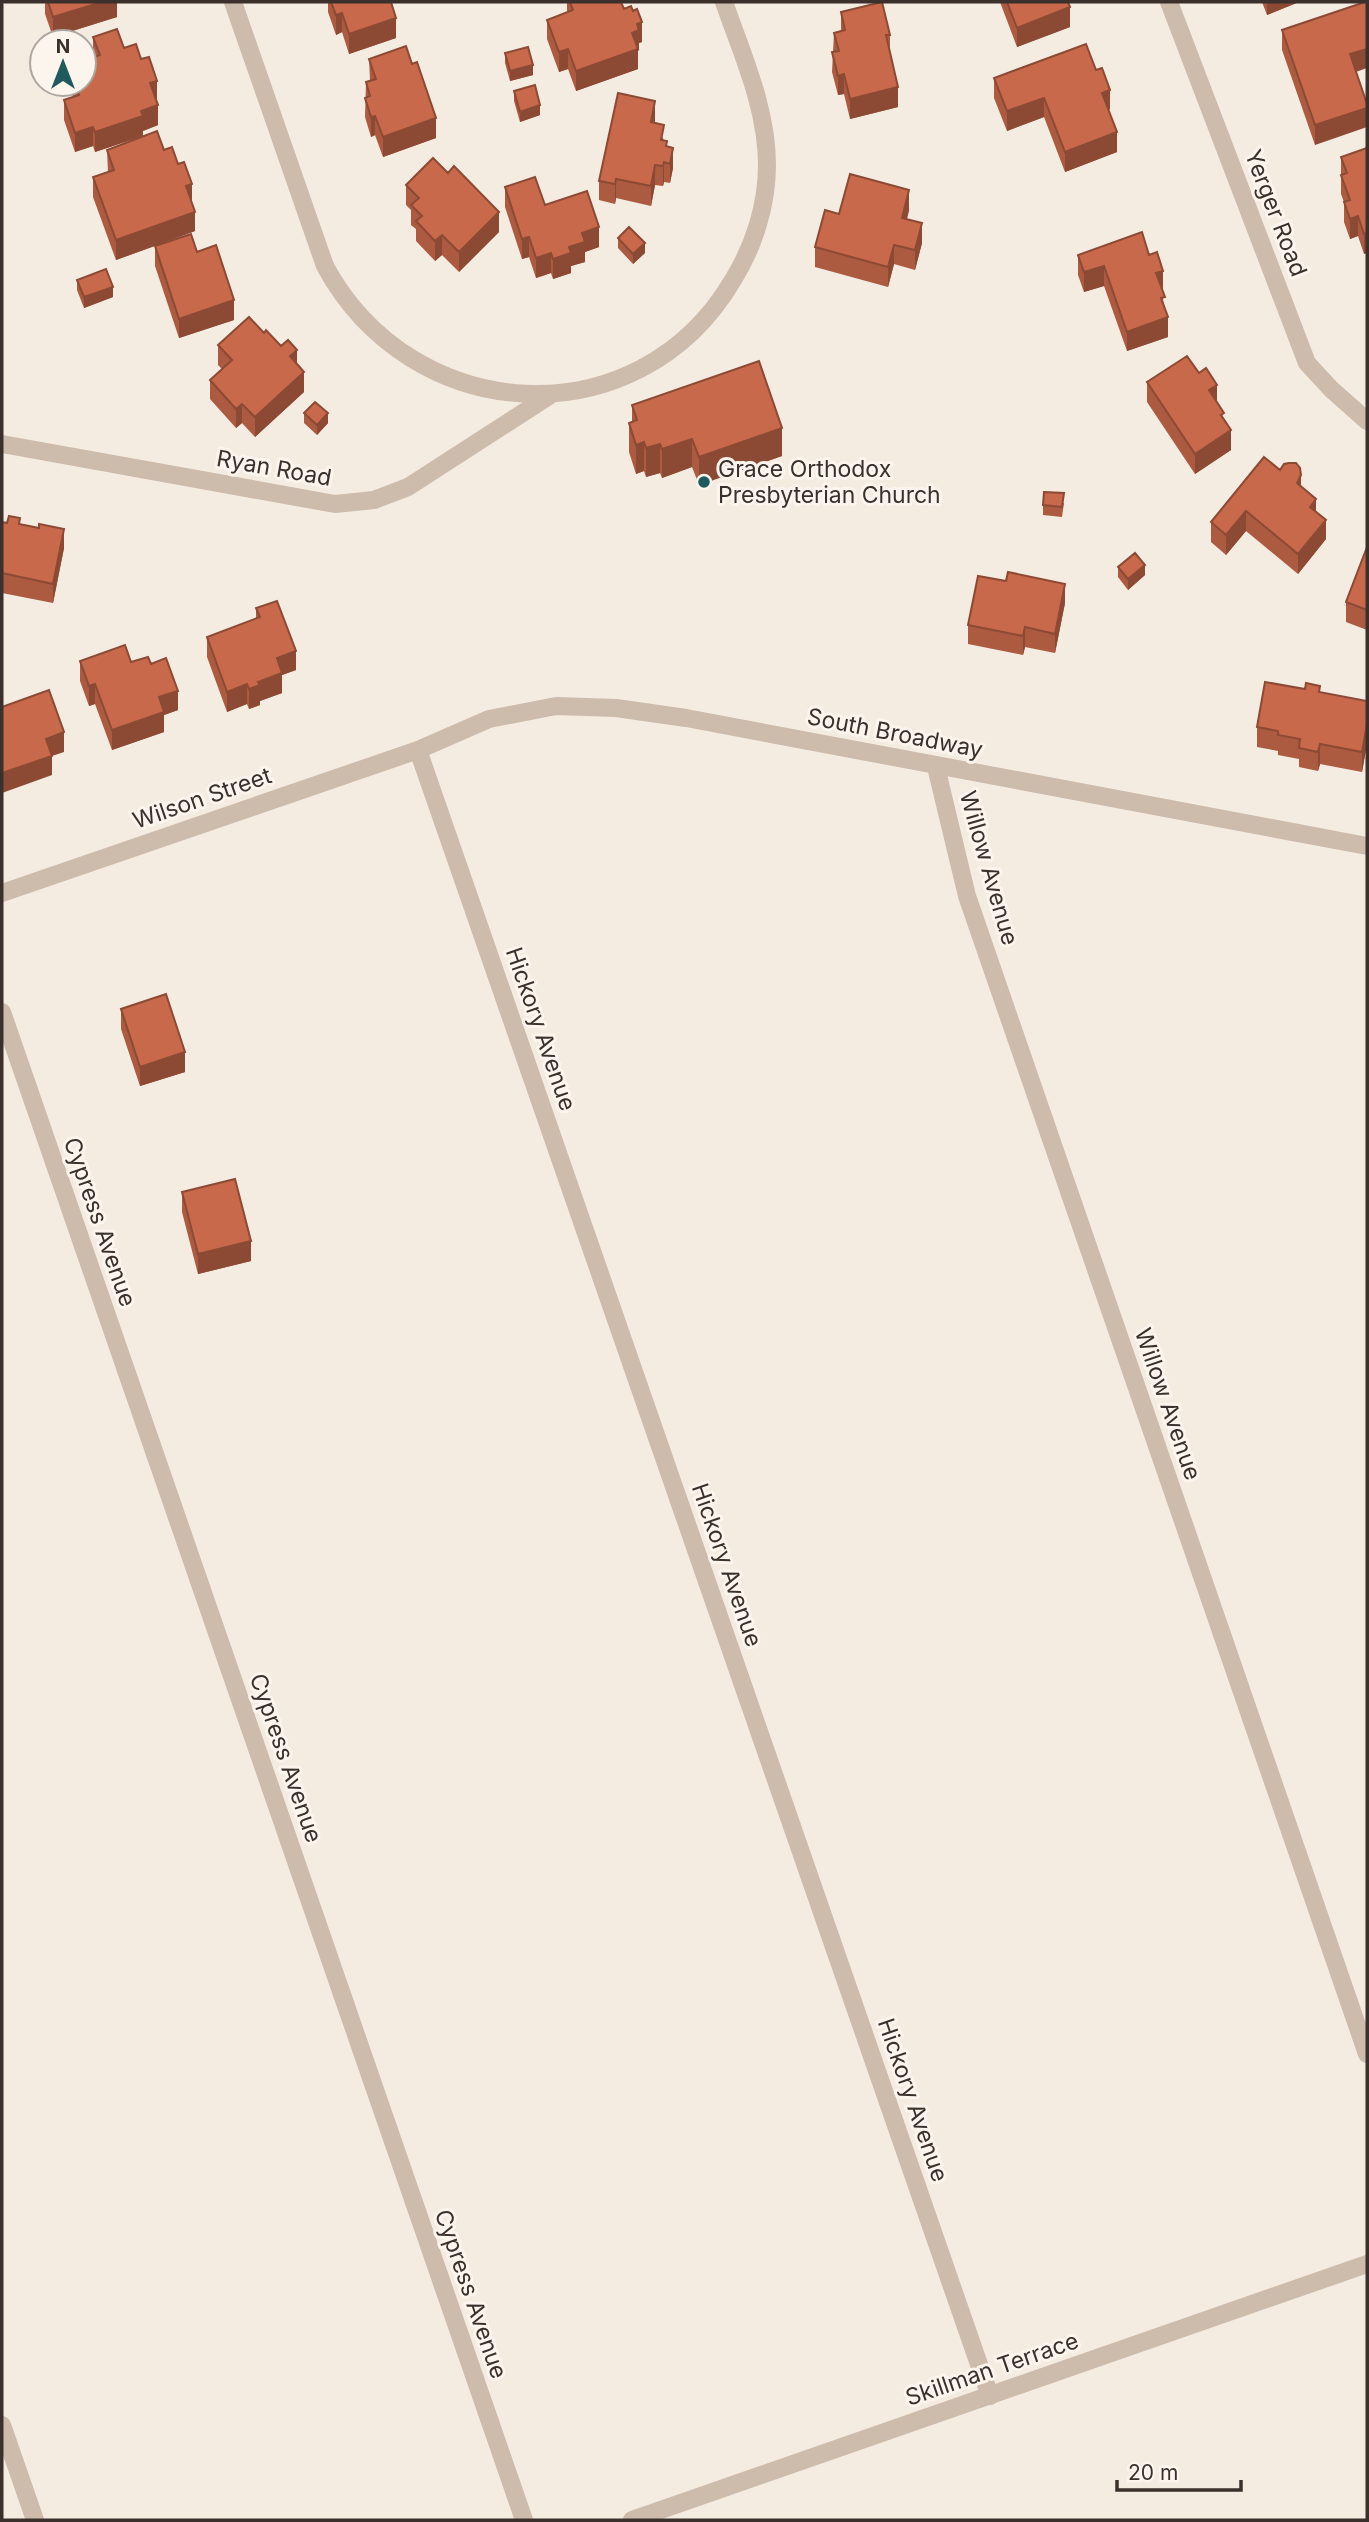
<svg xmlns="http://www.w3.org/2000/svg" width="1369" height="2522" viewBox="0 0 1369 2522" font-family="Inter,sans-serif">
<style>
.lines{fill:none;stroke-linecap:round;stroke-linejoin:round}
.minor{stroke:#cdbbac;stroke-width:18}
.wall{fill:#ac5a40}
.shaded-wall{fill:#8c4a34}
.building{fill:#c8694b;stroke:#8c4a34;stroke-width:2}
.poi-dot{fill:#1f5a5e;stroke:#fbf5ee;stroke-width:2.5}
.labels{text-anchor:middle;stroke-width:6;stroke-linejoin:round;paint-order:stroke}
.street-label{font-size:23px;fill:#3b302b;stroke:#fbf5ee}
.poi-label{font-size:23px;fill:#3b302b;stroke:#fbf5ee;text-anchor:start}
</style>
<rect width="100%" height="100%" fill="#f4ebe1"/>
<g class="lines">
<path class="minor" d="M 233,2 L 325,266 C 412,427 638,441 733,280 C 754,246 767,205 767,165 C 767,108 742,54 724,2
M 1169,2 L 1307,363 L 1331,389 L 1367,421
M 2,444 L 335,504 L 374,500 L 408,487 L 552,394
M 418,750 L 990,2396
M 936,767 L 967,896 L 1367,2054
M 2,893 L 418,750 L 489,719 L 556,706 L 616,708 L 686,718 L 1367,846
M 2,1012 L 524,2520
M 2,2425 L 35,2520
M 632,2520 L 1367,2264"/>
</g>
<path class="wall" d="M 45,2 L 117,2 L 117,17 L 53,37 L 45,14 Z
M 328,2 L 391,2 L 396,38 L 349,54 L 342,32 L 336,35 L 328,12 Z
M 567,2 L 621,2 L 624,9 L 642,42 L 639,43 L 639,50 L 638,51 L 638,69 L 576,91 L 568,69 L 559,72 L 547,39 L 547,20 L 567,12 Z
M 1000,2 L 1068,2 L 1070,27 L 1017,47 Z
M 1262,2 L 1299,2 L 1267,15 Z
M 841,12 L 890,35 L 890,54 L 898,107 L 850,119 L 844,94 L 838,95 L 832,72 L 834,33 L 841,31 Z
M 1282,30 L 1356,72 L 1315,145 L 1282,50 Z
M 93,37 L 124,48 L 157,101 L 158,125 L 143,131 L 143,136 L 95,152 L 93,146 L 75,152 L 64,120 L 64,100 L 73,97 L 69,84 L 84,84 L 93,57 Z
M 505,53 L 533,75 L 510,81 L 505,63 Z
M 369,59 L 436,138 L 383,157 L 375,135 L 371,137 L 365,117 L 366,82 L 370,80 Z
M 994,78 L 1110,109 L 1108,110 L 1117,152 L 1065,172 L 1044,117 L 1007,131 L 994,98 Z
M 514,91 L 540,115 L 520,122 L 514,101 Z
M 655,121 L 655,123 L 667,146 L 673,168 L 670,183 L 664,182 L 663,186 L 655,185 L 651,206 L 616,198 L 615,204 L 599,200 L 599,181 Z
M 1367,148 L 1367,253 L 1364,254 L 1358,236 L 1350,239 L 1344,222 L 1344,202 L 1341,194 L 1341,157 Z
M 107,150 L 164,150 L 192,203 L 195,231 L 160,244 L 197,252 L 234,320 L 179,338 L 155,266 L 155,246 L 116,260 L 93,197 L 93,177 L 108,172 Z
M 406,185 L 499,232 L 459,272 L 442,255 L 435,261 L 416,241 L 416,229 L 411,225 L 411,210 L 406,205 Z
M 505,187 L 545,205 L 599,247 L 585,252 L 585,262 L 571,266 L 571,273 L 553,279 L 551,273 L 536,278 L 529,257 L 522,259 L 505,207 Z
M 909,210 L 907,219 L 922,243 L 915,270 L 894,264 L 888,287 L 815,267 L 815,247 L 839,214 Z
M 618,238 L 645,253 L 633,264 L 618,248 Z
M 1078,255 L 1149,255 L 1163,290 L 1162,291 L 1168,337 L 1127,351 L 1104,286 L 1084,292 L 1078,275 Z
M 77,280 L 113,297 L 84,308 L 77,290 Z
M 264,333 L 297,364 L 304,392 L 255,437 L 242,423 L 236,428 L 210,399 L 210,380 L 222,369 L 218,365 L 218,345 Z
M 1147,382 L 1217,402 L 1224,420 L 1231,450 L 1195,474 L 1147,402 Z
M 632,405 L 782,456 L 699,485 L 692,467 L 662,478 L 660,473 L 646,477 L 644,471 L 636,474 L 629,452 L 629,423 L 632,422 Z
M 304,413 L 328,423 L 317,435 L 304,423 Z
M 1301,487 L 1316,511 L 1326,539 L 1298,574 L 1246,531 L 1226,555 L 1211,542 L 1211,522 Z
M 1064,503 L 1062,517 L 1043,515 L 1043,505 Z
M 2,522 L 20,524 L 64,548 L 53,603 L 2,593 Z
M 1367,547 L 1367,630 L 1346,622 L 1346,602 Z
M 1118,567 L 1145,575 L 1128,590 L 1118,577 Z
M 1065,603 L 1055,653 L 1025,647 L 1023,655 L 968,644 L 968,625 Z
M 256,608 L 296,670 L 282,675 L 282,693 L 260,701 L 260,705 L 249,709 L 247,704 L 227,712 L 207,657 L 207,637 L 256,619 Z
M 80,661 L 151,664 L 178,710 L 164,715 L 164,732 L 112,750 L 95,704 L 89,706 L 80,681 Z
M 1320,692 L 1367,701 L 1367,744 L 1362,772 L 1320,764 L 1318,771 L 1299,767 L 1299,759 L 1278,755 L 1278,751 L 1257,747 L 1257,727 Z
M 121,1009 L 185,1072 L 140,1086 L 121,1029 Z
M 182,1192 L 251,1261 L 198,1274 L 182,1212 Z"/>
<path class="shaded-wall" d="M 102,2 L 117,2 L 117,17 L 53,37 L 53,17 Z
M 1267,2 L 1299,2 L 1267,15 Z
M 1070,7 L 1070,27 L 1017,47 L 1017,28 Z
M 342,13 L 342,32 L 336,35 L 336,15 Z
M 396,18 L 396,38 L 349,54 L 349,34 Z
M 642,22 L 642,42 L 639,43 L 639,50 L 638,51 L 638,69 L 576,91 L 576,71 L 632,33 L 637,24 Z
M 568,49 L 568,69 L 559,72 L 559,52 Z
M 1367,49 L 1367,68 L 1350,74 L 1350,54 Z
M 533,65 L 533,75 L 510,81 L 510,71 Z
M 844,74 L 844,94 L 838,95 L 838,76 Z
M 157,81 L 157,101 L 150,83 Z
M 898,87 L 898,107 L 850,119 L 850,99 Z
M 1110,90 L 1110,109 L 1102,113 L 1102,93 Z
M 1044,98 L 1044,117 L 1007,131 L 1007,111 Z
M 655,101 L 655,121 L 651,142 L 651,122 Z
M 158,105 L 158,125 L 143,131 L 143,136 L 95,152 L 95,132 Z
M 540,105 L 540,115 L 520,122 L 520,112 Z
M 1367,108 L 1367,127 L 1315,145 L 1315,125 Z
M 375,116 L 375,135 L 371,137 L 371,117 Z
M 436,118 L 436,138 L 383,157 L 383,137 Z
M 93,127 L 93,146 L 75,152 L 75,133 Z
M 1117,132 L 1117,152 L 1065,172 L 1065,152 Z
M 673,148 L 673,168 L 670,183 L 670,164 Z
M 664,162 L 664,182 L 663,186 L 663,166 Z
M 655,165 L 655,185 L 651,206 L 651,186 Z
M 616,179 L 616,198 L 615,204 L 615,184 Z
M 192,184 L 192,203 L 186,186 Z
M 909,190 L 909,210 L 902,238 L 902,218 Z
M 195,212 L 195,231 L 116,260 L 116,240 Z
M 499,212 L 499,232 L 459,272 L 459,252 Z
M 1358,216 L 1358,236 L 1350,239 L 1350,219 Z
M 922,223 L 922,243 L 915,270 L 915,250 Z
M 599,227 L 599,247 L 585,252 L 585,262 L 571,266 L 571,273 L 553,279 L 553,259 L 569,247 L 582,233 Z
M 1367,233 L 1367,253 L 1364,254 L 1364,234 Z
M 442,235 L 442,255 L 435,261 L 435,241 Z
M 529,237 L 529,257 L 522,259 L 522,239 Z
M 645,243 L 645,253 L 633,264 L 633,254 Z
M 894,245 L 894,264 L 888,287 L 888,267 Z
M 551,253 L 551,273 L 536,278 L 536,258 Z
M 1104,266 L 1104,286 L 1084,292 L 1084,272 Z
M 1163,271 L 1163,290 L 1156,292 L 1156,273 Z
M 113,287 L 113,297 L 84,308 L 84,297 Z
M 234,300 L 234,320 L 179,338 L 179,319 Z
M 1168,317 L 1168,337 L 1127,351 L 1127,332 Z
M 297,350 L 297,370 L 290,356 Z
M 304,372 L 304,392 L 255,437 L 255,417 Z
M 1217,385 L 1217,405 L 1209,390 Z
M 242,404 L 242,423 L 236,428 L 236,409 Z
M 328,413 L 328,423 L 317,435 L 317,425 Z
M 782,428 L 782,456 L 699,485 L 699,457 Z
M 1231,430 L 1231,450 L 1195,474 L 1195,454 Z
M 692,439 L 692,467 L 662,478 L 662,449 Z
M 644,442 L 644,471 L 636,474 L 636,445 Z
M 660,444 L 660,473 L 646,477 L 646,448 Z
M 1301,475 L 1301,495 L 1297,483 Z
M 1316,499 L 1316,519 L 1310,507 Z
M 1246,511 L 1246,531 L 1226,555 L 1226,535 Z
M 1326,520 L 1326,539 L 1298,574 L 1298,554 Z
M 64,529 L 64,548 L 53,603 L 53,584 Z
M 1145,565 L 1145,575 L 1128,590 L 1128,579 Z
M 1065,584 L 1065,603 L 1055,653 L 1055,634 Z
M 1025,627 L 1025,647 L 1023,655 L 1023,636 Z
M 296,651 L 296,670 L 282,675 L 282,693 L 260,701 L 260,705 L 249,709 L 249,689 L 258,682 L 277,658 Z
M 95,684 L 95,704 L 89,706 L 89,686 Z
M 247,684 L 247,704 L 227,712 L 227,692 Z
M 178,691 L 178,710 L 164,715 L 164,732 L 112,750 L 112,730 L 159,697 Z
M 1367,724 L 1367,744 L 1362,772 L 1362,752 Z
M 64,732 L 64,752 L 52,756 L 52,775 L 2,793 L 2,773 L 46,739 Z
M 1320,744 L 1320,764 L 1318,771 L 1318,752 Z
M 185,1052 L 185,1072 L 140,1086 L 140,1067 Z
M 251,1241 L 251,1261 L 198,1274 L 198,1254 Z"/>
<path class="building" d="M 48,2 L 102,2 L 53,17 Z
M 331,2 L 391,2 L 396,18 L 349,34 L 342,13 L 336,15 Z
M 570,2 L 621,2 L 624,9 L 631,6 L 633,11 L 637,9 L 642,22 L 637,24 L 639,30 L 632,33 L 638,49 L 576,71 L 568,49 L 559,52 L 547,20 L 573,10 Z
M 882,2 L 890,35 L 886,35 L 898,87 L 850,99 L 844,74 L 838,76 L 832,52 L 839,51 L 834,33 L 845,30 L 841,12 Z
M 1007,2 L 1068,2 L 1070,7 L 1017,28 Z
M 1365,2 L 1367,2 L 1367,49 L 1350,54 L 1367,104 L 1367,108 L 1315,125 L 1282,30 Z
M 117,29 L 124,48 L 136,44 L 141,59 L 149,57 L 157,81 L 150,83 L 158,105 L 141,111 L 143,116 L 95,132 L 93,127 L 75,133 L 64,100 L 79,95 L 76,84 L 84,84 L 84,61 L 100,55 L 93,37 Z
M 1086,44 L 1096,70 L 1102,68 L 1110,90 L 1102,93 L 1117,132 L 1065,152 L 1044,98 L 1007,111 L 994,78 Z
M 406,46 L 412,64 L 417,62 L 436,118 L 383,137 L 375,116 L 371,117 L 365,98 L 370,96 L 366,82 L 376,79 L 369,59 Z
M 528,47 L 533,65 L 510,71 L 505,53 Z
M 535,85 L 540,105 L 520,112 L 514,91 Z
M 618,93 L 655,101 L 651,122 L 664,125 L 661,140 L 667,141 L 666,146 L 673,148 L 670,164 L 664,162 L 663,166 L 655,165 L 651,186 L 616,179 L 615,184 L 599,181 Z
M 157,131 L 164,150 L 172,147 L 178,164 L 184,162 L 192,184 L 186,186 L 195,212 L 116,240 L 93,177 L 114,170 L 107,150 Z
M 1367,148 L 1367,233 L 1364,234 L 1358,216 L 1350,219 L 1344,202 L 1350,200 L 1341,175 L 1347,173 L 1341,157 Z
M 433,158 L 448,173 L 454,166 L 499,212 L 459,252 L 442,235 L 435,241 L 416,221 L 422,216 L 411,205 L 419,198 L 406,185 Z
M 850,174 L 909,190 L 902,218 L 922,223 L 915,250 L 894,245 L 888,267 L 815,247 L 825,210 L 839,214 Z
M 535,177 L 545,205 L 587,191 L 599,227 L 582,233 L 585,242 L 569,247 L 571,253 L 553,259 L 551,253 L 536,258 L 529,237 L 522,239 L 505,187 Z
M 629,227 L 645,243 L 633,254 L 618,238 Z
M 1142,232 L 1149,255 L 1157,252 L 1163,271 L 1156,273 L 1165,297 L 1161,298 L 1168,317 L 1127,332 L 1104,266 L 1084,272 L 1078,255 Z
M 191,234 L 197,252 L 216,245 L 234,300 L 179,319 L 155,246 Z
M 106,269 L 113,287 L 84,297 L 77,280 Z
M 249,317 L 264,333 L 266,330 L 281,346 L 288,340 L 297,350 L 290,356 L 304,372 L 255,417 L 242,404 L 236,409 L 210,380 L 232,360 L 218,345 Z
M 1187,356 L 1199,373 L 1206,368 L 1217,385 L 1209,390 L 1224,413 L 1221,415 L 1231,430 L 1195,454 L 1147,382 Z
M 759,361 L 782,428 L 699,457 L 692,439 L 662,449 L 660,444 L 646,448 L 644,442 L 636,445 L 629,423 L 637,420 L 632,405 Z
M 315,402 L 328,413 L 317,425 L 304,413 Z
M 1264,457 L 1280,470 L 1284,464 L 1289,463 L 1296,463 L 1300,468 L 1301,475 L 1297,483 L 1316,499 L 1310,507 L 1326,520 L 1298,554 L 1246,511 L 1226,535 L 1211,522 Z
M 1044,492 L 1064,493 L 1062,507 L 1043,505 Z
M 9,516 L 20,518 L 19,524 L 39,528 L 39,524 L 64,529 L 53,584 L 2,573 L 2,522 L 7,523 Z
M 1367,547 L 1367,610 L 1346,602 Z
M 1135,553 L 1145,565 L 1128,579 L 1118,567 Z
M 1008,572 L 1065,584 L 1055,634 L 1025,627 L 1023,636 L 968,625 L 978,576 L 1006,581 Z
M 277,601 L 296,651 L 277,658 L 282,673 L 258,682 L 260,685 L 249,689 L 247,684 L 227,692 L 207,637 L 260,617 L 256,608 Z
M 125,645 L 131,662 L 148,657 L 151,664 L 166,658 L 178,691 L 159,697 L 164,712 L 112,730 L 95,684 L 89,686 L 80,661 Z
M 1265,682 L 1305,689 L 1306,683 L 1320,686 L 1319,692 L 1367,701 L 1367,724 L 1362,752 L 1320,744 L 1318,752 L 1299,748 L 1300,739 L 1278,735 L 1278,731 L 1257,727 Z
M 49,690 L 64,732 L 46,739 L 52,756 L 2,773 L 2,707 Z
M 166,994 L 185,1052 L 140,1067 L 121,1009 Z
M 235,1179 L 251,1241 L 198,1254 L 182,1192 Z"/>
<circle class="poi-dot" cx="704" cy="482" r="7"/>
<g class="labels">
<g class="street-label">
<text transform="translate(1276 213) rotate(69)" y="8">Yerger Road</text>
<text transform="translate(274 468) rotate(10)" y="8">Ryan Road</text>
<text transform="translate(895 733) rotate(11)" y="8">South Broadway</text>
<text transform="translate(202 798) rotate(-19)" y="8">Wilson Street</text>
<text transform="translate(989 868) rotate(74)" y="8">Willow Avenue</text>
<text transform="translate(541 1029) rotate(71)" y="8">Hickory Avenue</text>
<text transform="translate(100 1222) rotate(71)" y="8">Cypress Avenue</text>
<text transform="translate(1168 1404) rotate(71)" y="8">Willow Avenue</text>
<text transform="translate(727 1565) rotate(71)" y="8">Hickory Avenue</text>
<text transform="translate(286 1758) rotate(71)" y="8">Cypress Avenue</text>
<text transform="translate(913 2100) rotate(71)" y="8">Hickory Avenue</text>
<text transform="translate(471 2294) rotate(71)" y="8">Cypress Avenue</text>
<text transform="translate(992 2369) rotate(-19)" y="8">Skillman Terrace</text>
</g>
<g class="poi-label">
<text x="718" y="477">Grace Orthodox<tspan x="718" dy="26">Presbyterian Church</tspan></text>
</g>
</g>
<rect width="1369" height="2522" fill="none" stroke="#3b302b" stroke-width="7"/>
<g transform="translate(63 63)"><circle r="33" fill="#fbf5ee" stroke="#aea6a0" stroke-width="2"/>
<path d="M0-5L12 26L0 18L-12 26Z" fill="#1f5a5e"/>
<text y="-10" font-size="19" font-weight="bold" text-anchor="middle" fill="#3b302b">N</text>
</g>
<path d="M1117 2480v10h124v-10" fill="none" stroke="#3b302b" stroke-width="3.5"/>
<text x="1128" y="2480" font-size="21" fill="#3b302b" stroke="#fbf5ee" stroke-width="5" paint-order="stroke">20 m</text>
</svg>
